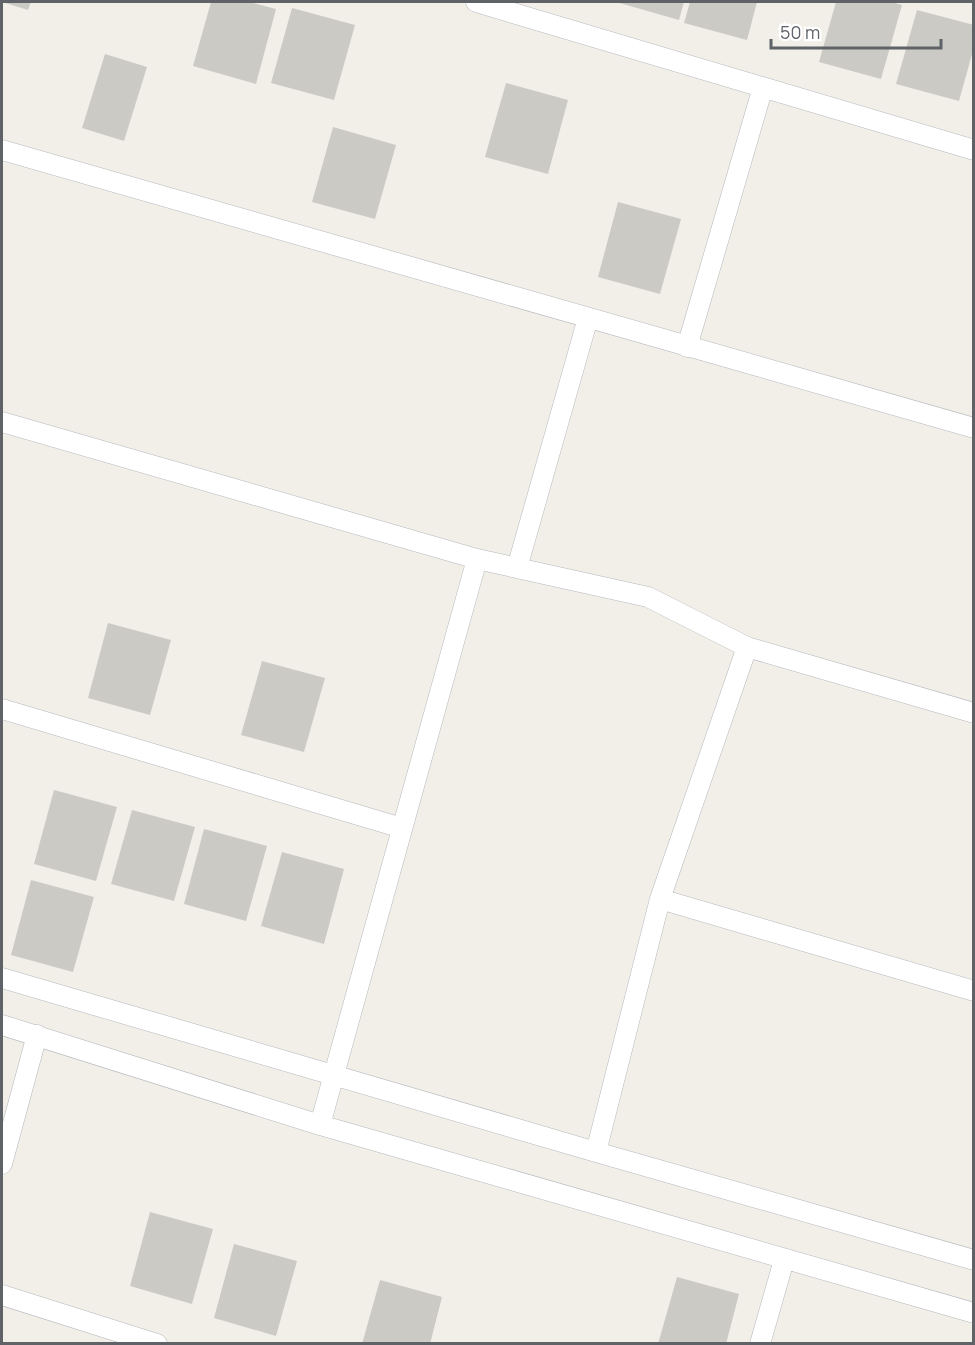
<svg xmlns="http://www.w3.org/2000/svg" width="975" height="1345" viewBox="0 0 975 1345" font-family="Manrope,sans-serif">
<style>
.building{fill:#cccac5}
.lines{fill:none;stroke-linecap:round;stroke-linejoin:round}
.minor-casing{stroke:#b5b8bc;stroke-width:21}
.minor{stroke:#fff;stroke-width:20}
</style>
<rect width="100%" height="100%" fill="#f1efe8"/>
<path class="building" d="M 2,2 L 31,2 L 28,10 Z
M 211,2 L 249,2 L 276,9 L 256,84 L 193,66 Z
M 616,2 L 684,2 L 679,20 Z
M 690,2 L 757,2 L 747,40 L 684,23 Z
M 836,2 L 891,2 L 902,5 L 881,79 L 819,62 Z
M 292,8 L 355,25 L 334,100 L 271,83 Z
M 917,10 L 974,25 L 974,47 L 959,101 L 896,84 Z
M 105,54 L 147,67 L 124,141 L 82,128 Z
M 506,83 L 568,100 L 548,174 L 485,157 Z
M 333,127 L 396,145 L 375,219 L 312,202 Z
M 618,202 L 681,219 L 660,294 L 598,277 Z
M 108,623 L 171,640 L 150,715 L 88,698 Z
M 262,661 L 325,678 L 304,752 L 241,735 Z
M 54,790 L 117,807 L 96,881 L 34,864 Z
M 132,810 L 195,827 L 174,901 L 111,884 Z
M 204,829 L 267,846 L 246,921 L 184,904 Z
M 282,852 L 344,869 L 324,944 L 261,926 Z
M 31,880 L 94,897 L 73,972 L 11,955 Z
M 150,1212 L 213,1229 L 192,1304 L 130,1286 Z
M 234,1244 L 297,1261 L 276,1336 L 214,1318 Z
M 677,1277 L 739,1294 L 726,1344 L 658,1344 Z
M 380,1280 L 442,1297 L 430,1344 L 362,1344 Z"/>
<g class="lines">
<defs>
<path id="minor" d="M 476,2 L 974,150
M 2,150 L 974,428
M 687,347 L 763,87
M 2,422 L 477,559 L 648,597 L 747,647 L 974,713
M 517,568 L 588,318
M 2,709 L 402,828
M 660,899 L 974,991
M 2,978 L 596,1152 L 974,1260
M 2,1025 L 320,1125 L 974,1313
M 320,1125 L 477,559
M 596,1152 L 660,899 L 747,647
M 2,1164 L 37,1035
M 2,1295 L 157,1344
M 760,1344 L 784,1260"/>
</defs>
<use href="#minor" class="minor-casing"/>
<use href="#minor" class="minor"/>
</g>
<rect width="975" height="1345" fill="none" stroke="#5f6368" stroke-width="6"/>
<path d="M771 39v9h170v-9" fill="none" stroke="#5f6368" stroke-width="3"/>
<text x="780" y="39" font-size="18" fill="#5f6368" stroke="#ffffff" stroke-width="4.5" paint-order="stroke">50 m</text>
</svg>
